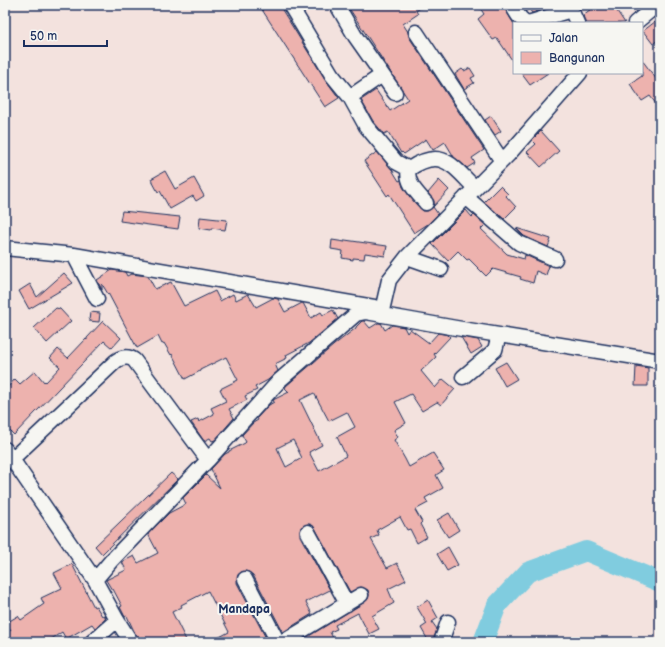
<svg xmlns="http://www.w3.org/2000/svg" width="665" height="647" viewBox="0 0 665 647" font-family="'Balsamiq Sans',sans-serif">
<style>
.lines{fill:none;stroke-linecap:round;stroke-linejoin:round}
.river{stroke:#80ccdf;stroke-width:20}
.building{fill:#edb2ae;stroke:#1b2f5e;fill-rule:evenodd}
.minor-casing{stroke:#1b2f5e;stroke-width:17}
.minor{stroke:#f6f6f2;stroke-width:14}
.labels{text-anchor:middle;stroke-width:4;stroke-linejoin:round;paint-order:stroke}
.quarter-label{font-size:12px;font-weight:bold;fill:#1b2f5e;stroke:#f6f6f2}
</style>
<rect width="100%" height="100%" fill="#f3e2de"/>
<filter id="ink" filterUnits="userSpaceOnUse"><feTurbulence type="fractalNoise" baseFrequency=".025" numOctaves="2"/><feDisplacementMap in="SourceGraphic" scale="8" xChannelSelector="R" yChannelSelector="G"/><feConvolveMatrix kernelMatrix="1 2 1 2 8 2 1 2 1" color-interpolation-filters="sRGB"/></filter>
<g filter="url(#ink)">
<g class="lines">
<path class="river" d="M 483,642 L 497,605 L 528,572 L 586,551 L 660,582"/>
</g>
<path class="building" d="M 259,5 L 279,5 L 325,79 L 339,98 L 325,107 Z
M 347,5 L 425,5 L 416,11 L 418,14 L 403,24 L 408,32 L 409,37 L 484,150 L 472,158 L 475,163 L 467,168 L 454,157 L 445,142 L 433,150 L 426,139 L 404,154 L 402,152 L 401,153 L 388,132 L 384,134 L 373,121 L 361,100 L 376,90 L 390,111 L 408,99 Z
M 478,5 L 504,5 L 505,9 L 514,24 L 514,63 L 497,38 L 493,40 L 478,19 L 484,14 Z
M 522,5 L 552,5 L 547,8 L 532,13 L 529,9 L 526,11 Z
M 589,5 L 613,5 L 625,23 L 585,23 L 583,15 L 591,9 Z
M 660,18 L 660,38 L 653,44 L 643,31 Z
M 642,60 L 660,84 L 660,109 L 650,96 L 642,101 L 630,84 L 642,76 Z
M 470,68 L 475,76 L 471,78 L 474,83 L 464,89 L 455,74 L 462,69 L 464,71 Z
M 521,73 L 548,73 L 530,85 Z
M 491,116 L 501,131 L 495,135 L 485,120 Z
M 541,131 L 559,151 L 541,167 L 527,152 L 536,144 L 532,140 Z
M 377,152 L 391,168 L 399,181 L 401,180 L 403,187 L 410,197 L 423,211 L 428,211 L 434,206 L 434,201 L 428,193 L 439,180 L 449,190 L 433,207 L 438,214 L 428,224 L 414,233 L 389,194 L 387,196 L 364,161 Z
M 165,171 L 175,189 L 194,178 L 204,196 L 196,201 L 193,196 L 170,209 L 160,191 L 158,192 L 151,179 Z
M 500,186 L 508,194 L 506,196 L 516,207 L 504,219 L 484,202 Z
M 466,210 L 472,217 L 474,215 L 485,225 L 481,229 L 507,254 L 524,259 L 525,255 L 549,266 L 546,275 L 536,271 L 533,283 L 520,279 L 521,277 L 493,269 L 486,276 L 469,259 L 467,260 L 458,251 L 448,261 L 432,244 Z
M 122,211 L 180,217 L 178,229 L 120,221 Z
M 200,217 L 227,220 L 225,230 L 212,228 L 211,230 L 199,228 Z
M 516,228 L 551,239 L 548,247 L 524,236 Z
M 332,240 L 345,242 L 345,240 L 387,246 L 385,256 L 365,253 L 364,259 L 353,258 L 353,260 L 342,258 L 343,251 L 331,249 Z
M 112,270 L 125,272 L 127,276 L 131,274 L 148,276 L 155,289 L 171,282 L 184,306 L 215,291 L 220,301 L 233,294 L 236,300 L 248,294 L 256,307 L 273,298 L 278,299 L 285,312 L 302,303 L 303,303 L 311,318 L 321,312 L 323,315 L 333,310 L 338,319 L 309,343 L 286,355 L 287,358 L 275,364 L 278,371 L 268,380 L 255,387 L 257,390 L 245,396 L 247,400 L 229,409 L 234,418 L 215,440 L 212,441 L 210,438 L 204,441 L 191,422 L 198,419 L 199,422 L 214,414 L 211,408 L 226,401 L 220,389 L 238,380 L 226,357 L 200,370 L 200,371 L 185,379 L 172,354 L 171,355 L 164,343 L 162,344 L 158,336 L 137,348 L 108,293 L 108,294 L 102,284 L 102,290 L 97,280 Z
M 64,273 L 73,283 L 29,309 L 19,291 L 30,284 L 37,297 Z
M 56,308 L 60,309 L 71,321 L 47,343 L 34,328 Z
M 90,312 L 100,313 L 99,322 L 89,321 Z
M 103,321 L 121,338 L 112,348 L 104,341 L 14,435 L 5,426 L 5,390 L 15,379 L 20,384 L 35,371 L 44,382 L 45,381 L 46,382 L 60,367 L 50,358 L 58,349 L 68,358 L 86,339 L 87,340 L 87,338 Z
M 362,321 L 364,321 L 370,328 L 378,323 L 381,323 L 385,330 L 392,325 L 404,327 L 407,333 L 410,329 L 429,343 L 438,333 L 448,335 L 450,337 L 434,354 L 436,357 L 421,371 L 435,388 L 443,379 L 455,389 L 441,405 L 437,402 L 422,411 L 411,394 L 395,402 L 406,423 L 394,430 L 398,437 L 394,440 L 405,459 L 409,467 L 433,453 L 444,470 L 436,475 L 443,488 L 425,498 L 428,503 L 415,510 L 422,522 L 420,524 L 427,537 L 417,543 L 410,529 L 407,530 L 400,517 L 377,530 L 379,535 L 371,539 L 387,568 L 397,563 L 406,580 L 388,589 L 394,603 L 372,616 L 379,629 L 369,634 L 358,613 L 335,625 L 337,629 L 330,632 L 335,642 L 299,642 L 365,602 L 368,599 L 369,595 L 368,590 L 361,587 L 350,592 L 315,528 L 312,525 L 308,524 L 301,527 L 300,531 L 300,536 L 330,590 L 306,602 L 312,614 L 283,632 L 253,575 L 249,572 L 245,571 L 241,572 L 238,575 L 237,583 L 268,642 L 210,642 L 229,632 L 208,591 L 181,605 L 182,607 L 172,612 L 187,642 L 139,642 L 127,616 L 125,617 L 120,607 L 122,606 L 113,589 L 112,590 L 106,580 L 126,570 L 122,562 L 134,556 L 138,563 L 158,553 L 148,534 L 169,513 L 186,504 L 183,498 L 206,475 L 220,488 L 211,469 L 225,454 L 229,452 L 229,451 L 245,443 L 246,442 L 242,435 L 253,423 L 258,420 L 257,418 L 269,405 L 274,402 L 273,400 L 289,392 L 285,388 L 286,386 L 334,345 L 356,328 L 356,327 ZM 314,393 L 329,421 L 347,412 L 355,427 L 337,437 L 346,456 L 319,471 L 309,452 L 322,445 L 300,400 ZM 293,440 L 302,458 L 286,467 L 277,448 Z
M 461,337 L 478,340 L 482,347 L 471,354 Z
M 506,362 L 517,379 L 505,386 L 495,368 Z
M 636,366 L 648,368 L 648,386 L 635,386 Z
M 171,473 L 178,479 L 102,554 L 95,546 Z
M 449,513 L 459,530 L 448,537 L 437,520 Z
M 448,547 L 458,565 L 447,571 L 437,554 Z
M 72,564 L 94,607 L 96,606 L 102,616 L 104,615 L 106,618 L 95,628 L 92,624 L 66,639 L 62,632 L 47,642 L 5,642 L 5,634 L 11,630 L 6,623 L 18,616 L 21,620 L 44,604 L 41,598 L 62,588 L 54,573 Z
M 428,600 L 438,618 L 432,622 L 437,629 L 433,642 L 429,642 L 421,628 L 427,624 L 417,607 Z"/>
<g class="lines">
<defs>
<path id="minor" d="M 290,5 L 332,75 L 350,97 L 366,126 L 396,162 L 409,169 C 442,147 452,165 475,188
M 337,5 L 355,36 L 395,93
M 512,5 C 516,12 520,21 528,23
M 569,5 L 577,23
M 528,23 L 571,10
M 635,23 L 657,5
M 416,32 L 502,161
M 350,97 L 382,75
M 409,169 C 405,182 418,194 426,203
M 466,197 L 519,243 L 555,259
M 5,248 L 74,255 L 374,307
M 74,255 L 97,299
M 407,257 L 441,269
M 381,315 L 389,280 L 407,257 L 509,154 L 580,73
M 463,377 L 495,350 L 499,335
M 5,449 L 95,580
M 12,459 L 116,361 C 122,357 128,356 134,360 L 208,460
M 308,532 L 347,604
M 245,579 L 278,642
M 92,642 L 117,620
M 131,642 L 117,620 L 95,580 L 111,561 L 208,460 L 280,380 L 356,314 L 366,312 L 456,328 L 660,361
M 283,642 L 361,595
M 441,642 L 448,622"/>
</defs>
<use href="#minor" class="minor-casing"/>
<use href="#minor" class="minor"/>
</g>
</g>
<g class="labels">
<g class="quarter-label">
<text x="244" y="613">Mandapa</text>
</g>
</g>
<rect width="665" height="647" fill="none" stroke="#f6f6f2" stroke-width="20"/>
<rect x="10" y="10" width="645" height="627" fill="none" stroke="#1b2f5e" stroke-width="1.5" filter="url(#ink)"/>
<rect x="513" y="22" width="130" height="52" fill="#f6f6f2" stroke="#9ea6b7"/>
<rect x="521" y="35" width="20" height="6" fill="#f6f6f2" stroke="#9ea6b7"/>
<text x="549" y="42" font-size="12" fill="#1b2f5e">Jalan</text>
<rect x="521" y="52" width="20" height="12" fill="#edb2ae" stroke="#9ea6b7"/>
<text x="549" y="62" font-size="12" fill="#1b2f5e">Bangunan</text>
<path d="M24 40v6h83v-6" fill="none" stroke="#1b2f5e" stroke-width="2"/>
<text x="30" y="40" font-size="12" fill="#1b2f5e" stroke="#f6f6f2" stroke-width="3" paint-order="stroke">50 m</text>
</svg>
